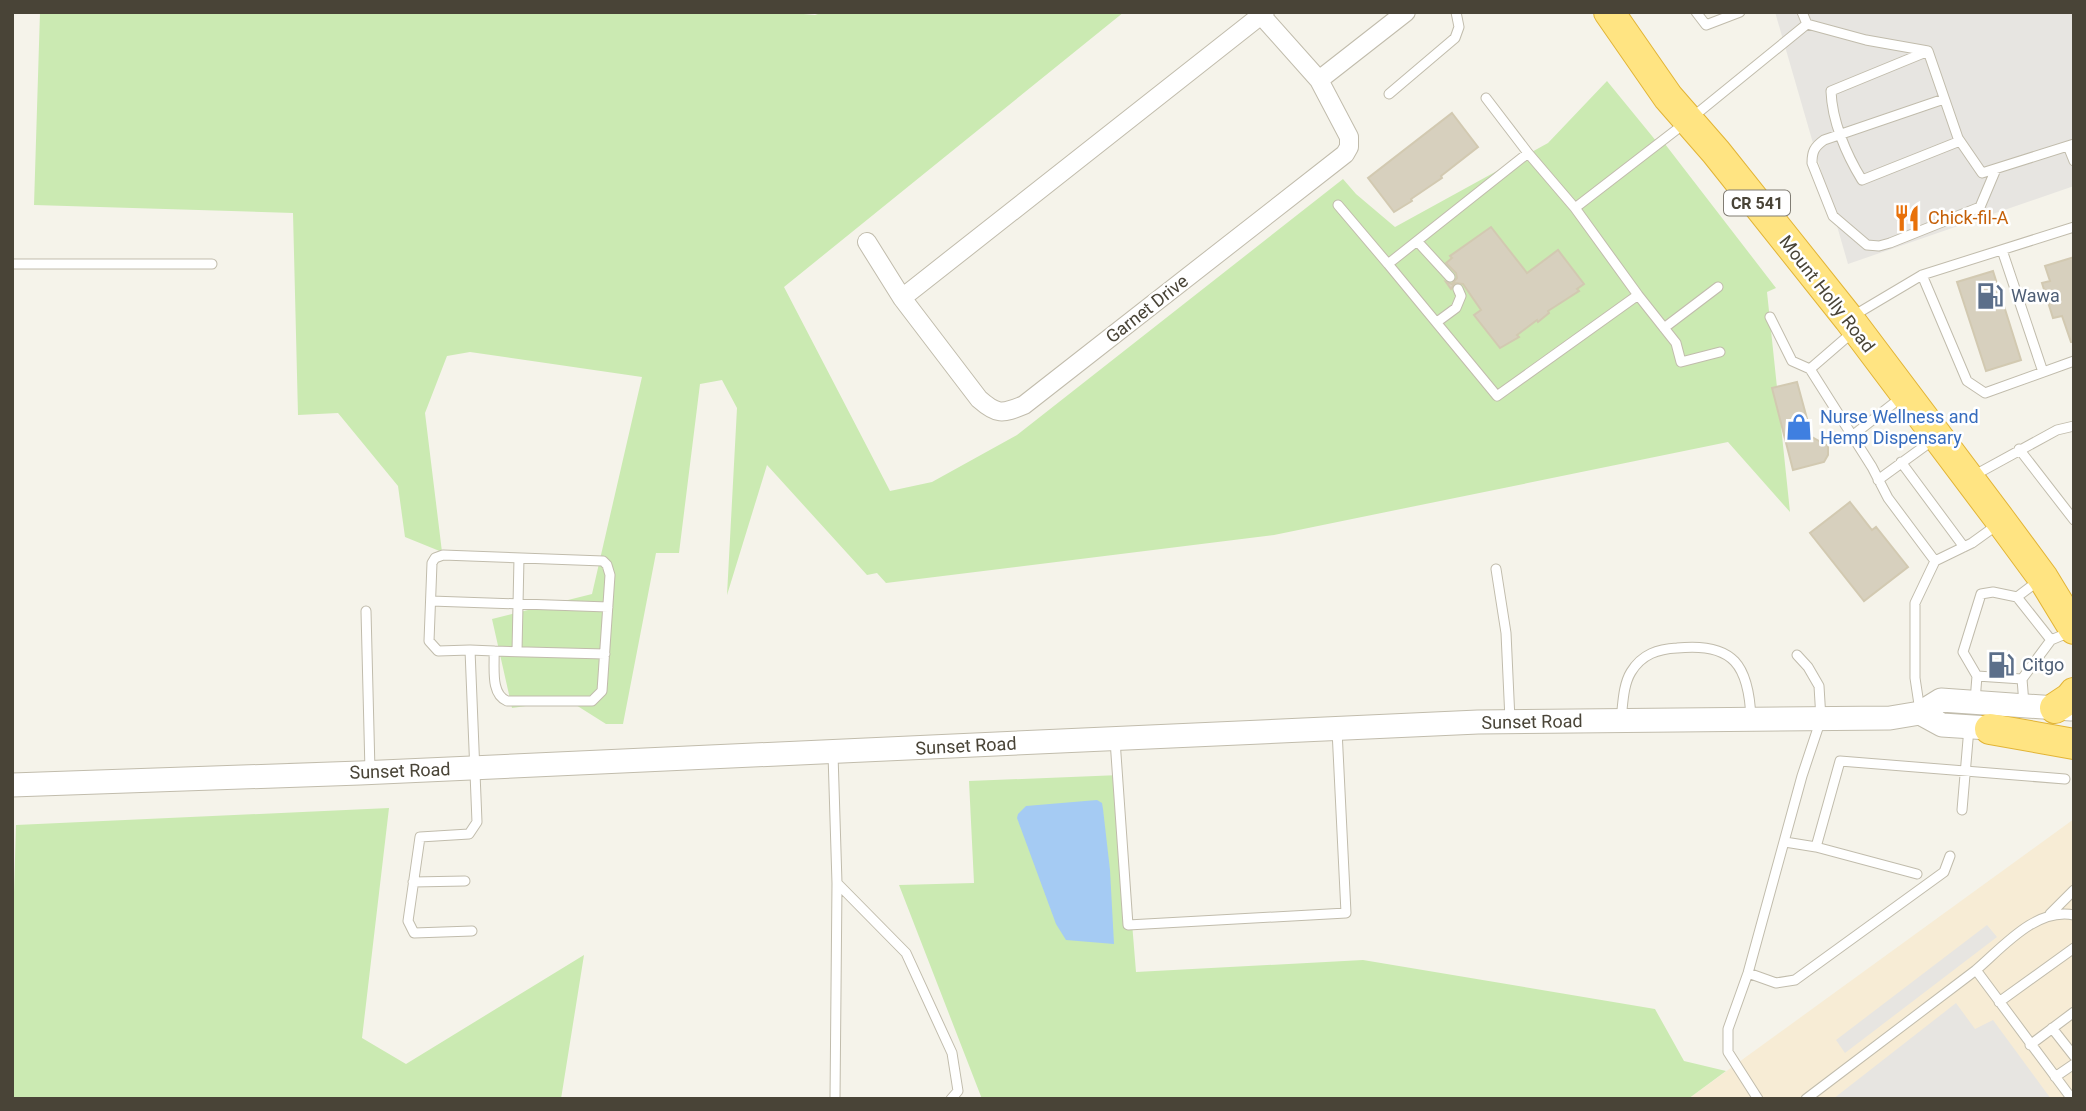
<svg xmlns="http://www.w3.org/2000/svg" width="2086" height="1111" viewBox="0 0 2086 1111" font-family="Roboto,sans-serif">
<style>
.commercial{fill:#f7ecd5}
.green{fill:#cbeab2}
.parking{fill:#e7e5e1}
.water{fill:#a5cbf3}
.building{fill:#d7d0be;stroke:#d2c9b1;stroke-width:2}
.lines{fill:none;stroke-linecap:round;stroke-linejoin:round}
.service-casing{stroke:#c1bcac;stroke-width:11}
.minor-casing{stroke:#c1bcac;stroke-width:20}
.tertiary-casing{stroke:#c1bcac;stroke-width:25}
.trunk-casing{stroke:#e2b436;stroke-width:32}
.service{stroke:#fff;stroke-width:9}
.minor{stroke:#fff;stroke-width:18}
.tertiary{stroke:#fff;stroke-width:23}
.trunk{stroke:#ffe482;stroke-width:30}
.labels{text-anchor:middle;stroke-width:5;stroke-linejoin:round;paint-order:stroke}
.shield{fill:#fff;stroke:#807c73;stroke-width:2}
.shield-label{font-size:16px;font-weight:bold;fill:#494437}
.food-label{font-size:18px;fill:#c56008;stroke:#fff;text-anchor:start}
.street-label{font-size:18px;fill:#494437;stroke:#fff}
.service-label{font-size:18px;fill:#4e5e75;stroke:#fff;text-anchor:start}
.shop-label{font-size:18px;fill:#366cbe;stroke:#fff;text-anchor:start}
</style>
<rect width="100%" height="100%" fill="#f5f3ea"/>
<path class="commercial" d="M 2074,819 L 2074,1099 L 1688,1099 Z"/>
<path class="green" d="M 40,12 L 780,12 L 815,15 L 824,12 L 1124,12 L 784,287 L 890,491 L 932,482 L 1017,435 L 1343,179 L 1356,194 L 1395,227 L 1548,143 L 1607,81 L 1661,147 L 1665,144 L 1776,288 L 1767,292 L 1790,512 L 1728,442 L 1274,535 L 886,583 L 877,573 L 867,575 L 767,465 L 727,595 L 737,408 L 722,380 L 700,384 L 679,553 L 656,553 L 623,724 L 606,724 L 568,700 L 512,708 L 492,619 L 592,594 L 642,377 L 470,352 L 447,356 L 425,413 L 442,552 L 405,537 L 398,486 L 338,413 L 298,415 L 293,213 L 34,205 Z
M 1120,775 L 1136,972 L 1363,960 L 1655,1009 L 1684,1061 L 1726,1071 L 1688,1099 L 982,1099 L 899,885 L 974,883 L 969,781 Z
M 389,808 L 362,1038 L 406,1064 L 584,955 L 561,1099 L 12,1098 L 12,960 L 16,825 Z"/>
<path class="parking" d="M 1775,12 L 2074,12 L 2074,186 L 1848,264 Z
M 1987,925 L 1997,937 L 1845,1053 L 1836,1040 Z
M 1956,1003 L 1975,1029 L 1993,1020 L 2051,1099 L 1833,1099 Z"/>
<path class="water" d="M 1097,800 L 1102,803 L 1103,809 L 1110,870 L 1114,944 L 1066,940 L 1056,924 L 1017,818 L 1018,814 L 1026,806 Z"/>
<path class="building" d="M 1452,113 L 1478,147 L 1441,176 L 1442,178 L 1411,199 L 1412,201 L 1394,212 L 1368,178 Z
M 1491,227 L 1527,273 L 1558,250 L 1584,284 L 1577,289 L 1579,291 L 1548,311 L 1549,313 L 1538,322 L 1537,320 L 1517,335 L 1519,337 L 1500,348 L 1474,315 L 1481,310 L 1463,284 L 1455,283 L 1451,289 L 1446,282 L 1452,284 L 1457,278 L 1456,273 L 1446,263 L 1452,258 L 1450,256 Z
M 2074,257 L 2074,342 L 2071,342 L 2062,316 L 2053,318 L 2042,283 L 2050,281 L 2045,266 Z
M 1993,271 L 2021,360 L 1986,371 L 1957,282 Z
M 1797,382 L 1812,437 L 1828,446 L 1828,455 L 1824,462 L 1793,470 L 1772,388 Z
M 1850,502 L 1872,530 L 1876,527 L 1908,567 L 1864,601 L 1810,533 Z"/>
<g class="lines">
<defs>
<path id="service" d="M 1696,12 L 1706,25 L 1740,12
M 1807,24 L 1866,40 L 1928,51 L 1958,138 L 1982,173 L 2074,144
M 1926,52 L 1831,91 C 1832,121 1846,154 1862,180 L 1960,141
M 1389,94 L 1455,38 L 1459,27 L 1456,12
M 1486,98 L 1528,153
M 1944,99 L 1824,140 C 1814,147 1812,152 1812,163 L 1833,216 L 1867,245 L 1879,246 L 1890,243 L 1980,207 L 1996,169
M 2068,146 L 2074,161
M 1338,205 L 1388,264
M 1575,208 L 1528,153 L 1388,264 L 1497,396 L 1638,295 L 1575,208 L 1689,120 L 1807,24 L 1802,12
M 1417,241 L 1450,277
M 2002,250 L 2043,372
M 12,264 L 212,264
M 1922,275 L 1967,381 L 1985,393 L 2074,361
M 1638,295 L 1676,343 L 1681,362 L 1720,352
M 1853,316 L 1922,275 L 2074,227
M 1770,317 L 1792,361 L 1810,369 L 1872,467 L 1888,498 L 1935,561 L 1915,603 L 1915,678 L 1920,711
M 1437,322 L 1456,308 L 1461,296 L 1458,289
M 1664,328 L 1718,287
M 1810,369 L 1854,331
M 1852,436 L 1903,396
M 2019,449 L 2074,520
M 1901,462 L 1964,547
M 1973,476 L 2057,430 L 2074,426
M 1878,480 L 1933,440
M 1935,561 L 1972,543 L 1997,525
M 1496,569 L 1506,633 L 1510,720
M 2017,597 L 2038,581
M 431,601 L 608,607
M 366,611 L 370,771
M 470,650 L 494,651 C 495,667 490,694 507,701 L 592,701 L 602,691 L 610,575 L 607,565 L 603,561 L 443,555 L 435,558 L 432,563 L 429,641 L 438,651 L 470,650 L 477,822 L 469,834 L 420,837 L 408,921 L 414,933 L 472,931
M 494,651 L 605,654
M 517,651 L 519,558
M 1977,676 L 2022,679
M 1975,701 L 1977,676 L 1963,652 L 1981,594 L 1993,592 L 2017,597 L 2051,640
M 2024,704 L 2022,679 L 2051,640 L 2070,632
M 1621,719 C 1623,704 1623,685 1631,672 C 1642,654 1658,649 1677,648 C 1734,642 1749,666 1751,719
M 1115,740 L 1128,925 L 1346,913 L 1337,730
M 833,754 L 837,883 L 835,1099
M 1962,810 L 1969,728
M 1785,842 L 1816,847 L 1917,874
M 1816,847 L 1840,761 L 2065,779
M 413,882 L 465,881
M 837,883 L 906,953 L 952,1053 L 958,1091 L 951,1099
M 2050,914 L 2074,890
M 1976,970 C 2002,948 2036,907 2074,915
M 1748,973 L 1776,983 L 1795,980 L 1944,872 L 1950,856
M 1999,1002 L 2074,948
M 2052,1028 L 2074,1056
M 2030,1045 L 2074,1012
M 2055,1077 L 2074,1064
M 1758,1099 L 1728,1052 L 1728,1029 L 1748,973 L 1802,776 L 1821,719 L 1819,686 L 1808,667 L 1797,655
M 1806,1099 L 1976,970 L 2072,1099"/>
<path id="minor" d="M 1319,80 L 1406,12
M 867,242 L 902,298 L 979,399 C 997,415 1002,414 1024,405 L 1345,154 L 1349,147 L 1349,137 L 1319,80 L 1261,15
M 902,298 L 1265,12"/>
<path id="tertiary" d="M 1920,713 L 1942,725 L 2004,729
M 12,785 L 360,773 L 1478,722 L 1890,718 L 1920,713 L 1941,700 L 2071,709"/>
<path id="trunk" d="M 1609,12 L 1668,97 L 1716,152 L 1849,319 L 2001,521 L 2043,578 L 2074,629
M 2055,708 L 2070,698 L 2074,693
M 1990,729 L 2074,744"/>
</defs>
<use href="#service" class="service-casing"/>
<use href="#minor" class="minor-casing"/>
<use href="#tertiary" class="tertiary-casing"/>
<use href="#trunk" class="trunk-casing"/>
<use href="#service" class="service"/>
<use href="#minor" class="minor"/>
<use href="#tertiary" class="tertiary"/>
<use href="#trunk" class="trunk"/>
</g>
<defs>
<symbol id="restaurant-bare" viewBox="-9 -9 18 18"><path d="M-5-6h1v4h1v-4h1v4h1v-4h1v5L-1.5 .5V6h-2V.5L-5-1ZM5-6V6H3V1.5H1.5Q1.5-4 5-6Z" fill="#e8710a" stroke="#fff" stroke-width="2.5" paint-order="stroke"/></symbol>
<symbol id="fuel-bare" viewBox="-9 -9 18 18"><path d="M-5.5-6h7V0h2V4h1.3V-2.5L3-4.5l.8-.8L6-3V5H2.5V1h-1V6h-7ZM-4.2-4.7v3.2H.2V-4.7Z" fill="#5c6f8a" stroke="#fff" stroke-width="2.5" paint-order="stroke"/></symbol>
<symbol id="shop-bare" viewBox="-9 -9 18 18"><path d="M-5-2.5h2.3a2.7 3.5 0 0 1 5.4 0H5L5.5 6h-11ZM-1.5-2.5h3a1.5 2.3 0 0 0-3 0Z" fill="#3f7fe0" stroke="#fff" stroke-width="2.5" paint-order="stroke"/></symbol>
</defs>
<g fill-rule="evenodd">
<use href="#restaurant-bare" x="1888" y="199" width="38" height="38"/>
<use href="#fuel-bare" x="1971" y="277" width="38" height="38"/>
<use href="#shop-bare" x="1780" y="408" width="38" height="38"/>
<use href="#fuel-bare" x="1982" y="646" width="38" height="38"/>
</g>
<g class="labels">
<rect class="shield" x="1724" y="190.5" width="66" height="25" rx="5"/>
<g class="shield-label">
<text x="1757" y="209">CR 541</text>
</g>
<g class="food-label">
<text x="1928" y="224">Chick-fil-A</text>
</g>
<g class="street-label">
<text transform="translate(1827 294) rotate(52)" y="6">Mount Holly Road</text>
<text transform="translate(1147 309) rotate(-38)" y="6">Garnet Drive</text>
<text transform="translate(1532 722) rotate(-1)" y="6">Sunset Road</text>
<text transform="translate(966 746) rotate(-3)" y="6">Sunset Road</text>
<text transform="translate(400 771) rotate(-2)" y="6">Sunset Road</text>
</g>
<g class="service-label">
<text x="2011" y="302">Wawa</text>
<text x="2022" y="671">Citgo</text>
</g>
<g class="shop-label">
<text x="1820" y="423">Nurse Wellness and<tspan x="1820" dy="21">Hemp Dispensary</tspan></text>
</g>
</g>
<rect width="2086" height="1111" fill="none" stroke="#494437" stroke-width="28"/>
</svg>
